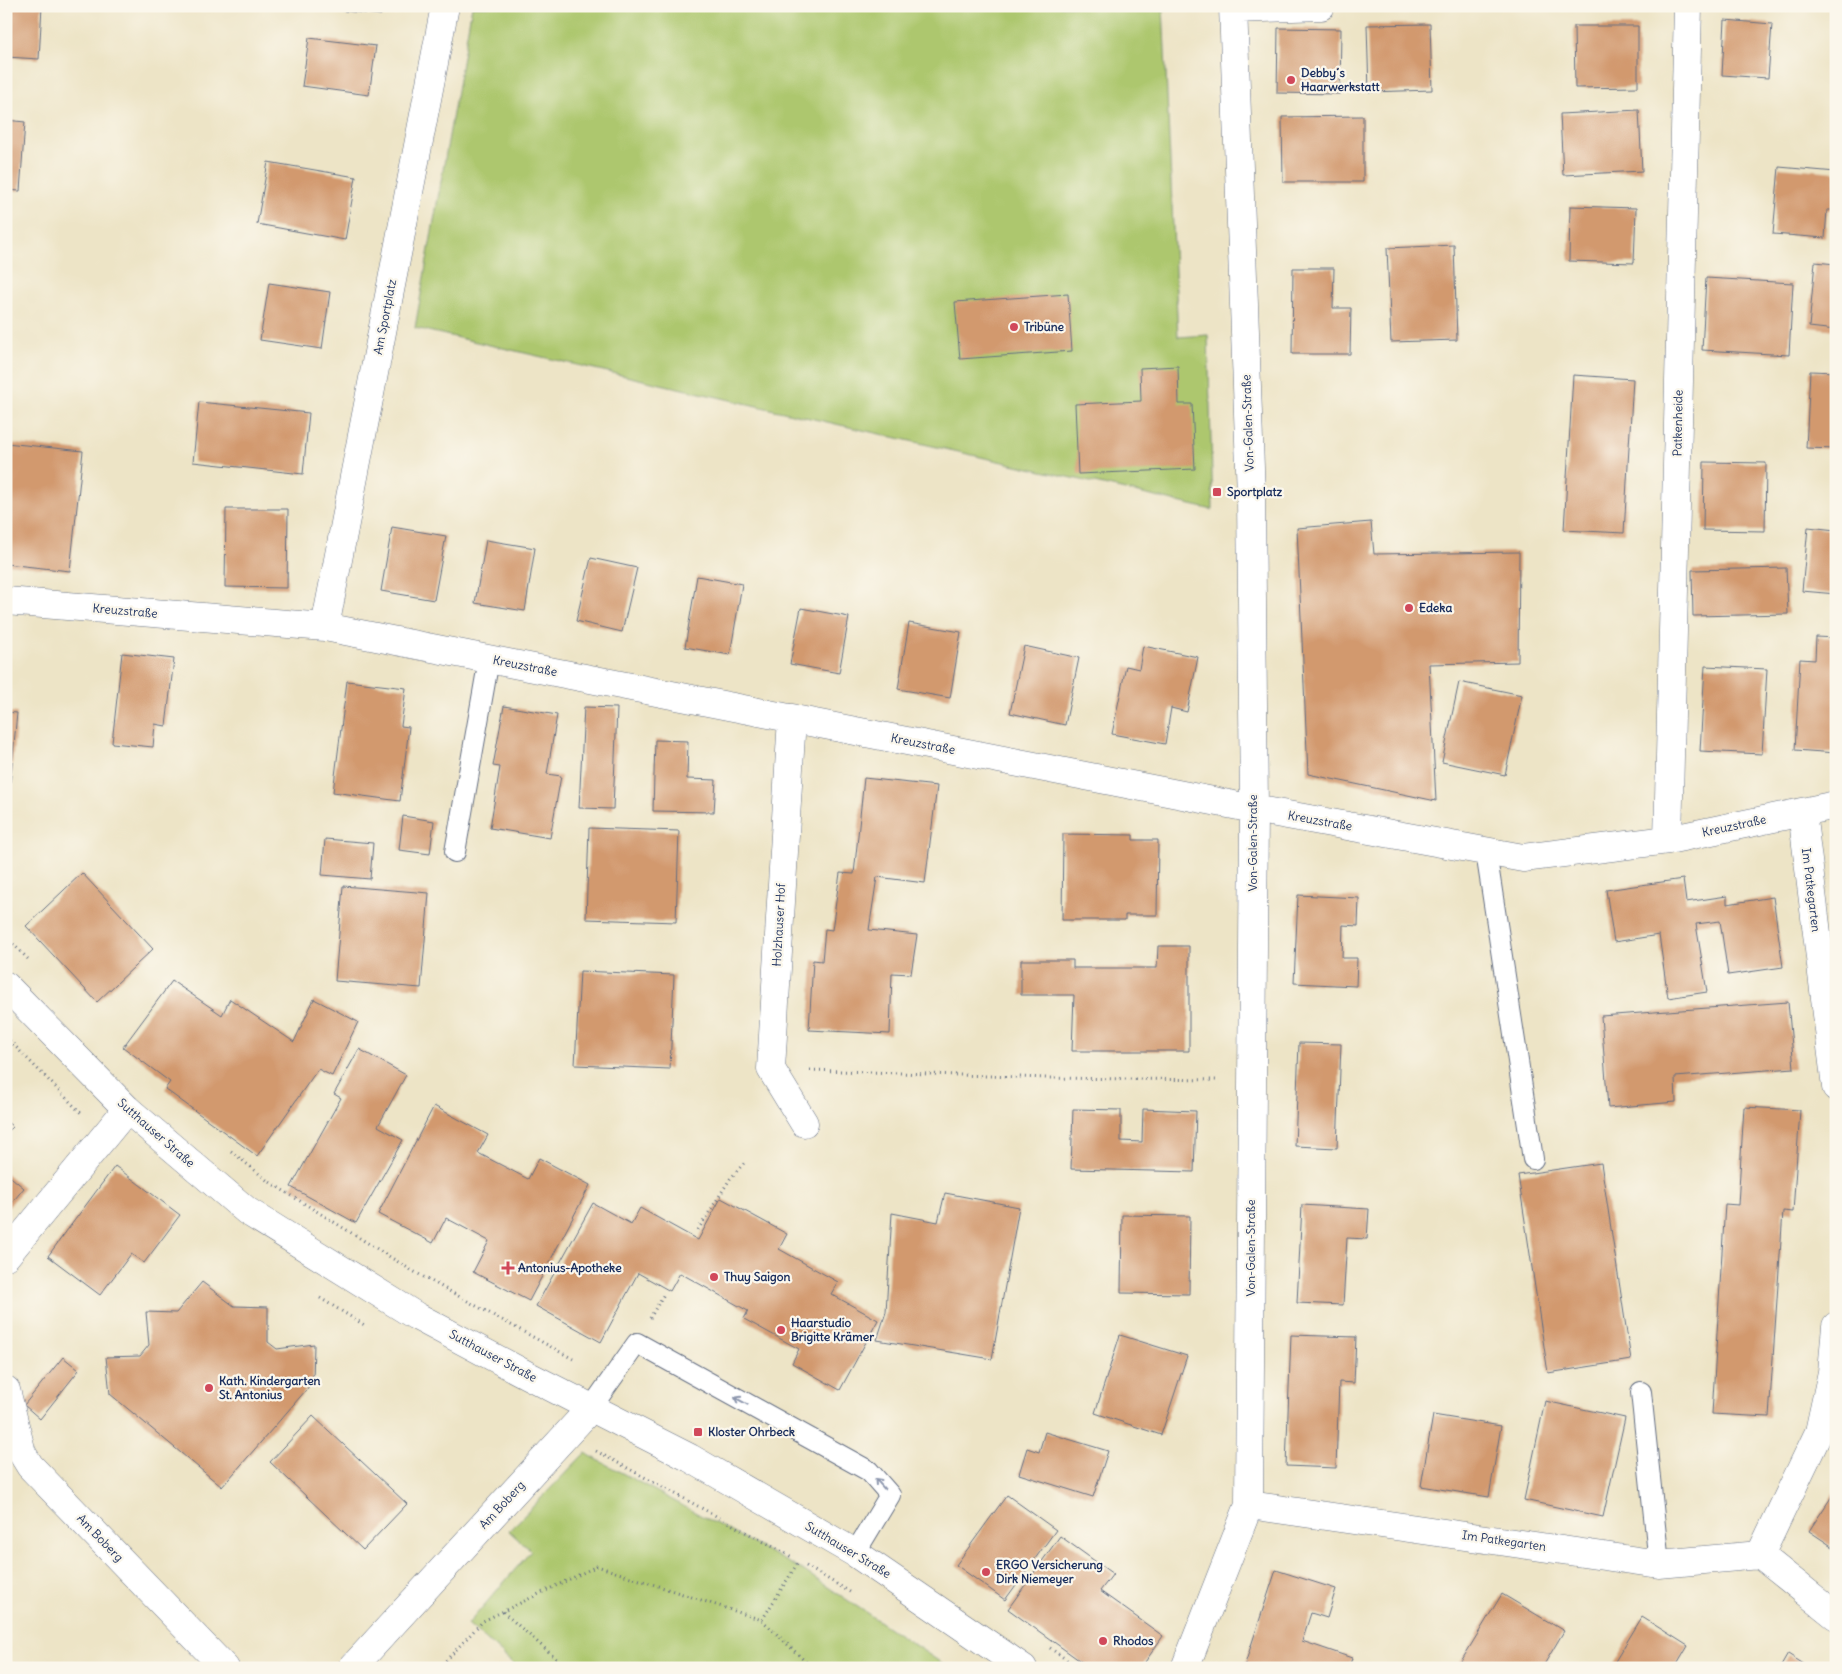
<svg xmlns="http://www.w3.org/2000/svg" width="1842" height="1674" viewBox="0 0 1842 1674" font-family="Delius,sans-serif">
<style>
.green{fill:#adc76e;stroke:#647b66}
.building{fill:#d2996e}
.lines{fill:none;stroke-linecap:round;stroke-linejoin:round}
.service-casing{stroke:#646e82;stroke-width:22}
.minor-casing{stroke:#646e82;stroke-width:29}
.tertiary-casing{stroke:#646e82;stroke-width:29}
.path{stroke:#646e82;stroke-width:3;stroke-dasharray:1 4;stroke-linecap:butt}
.service{stroke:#fff;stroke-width:20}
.minor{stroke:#fff;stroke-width:28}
.tertiary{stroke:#fff;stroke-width:28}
.oneway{stroke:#8d97ae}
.poi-dot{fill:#d1495b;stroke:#fbf7ec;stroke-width:2}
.labels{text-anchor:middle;stroke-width:4.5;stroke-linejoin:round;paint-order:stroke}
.poi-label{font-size:12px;font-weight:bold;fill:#1b2f5e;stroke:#fbf7ec;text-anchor:start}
.street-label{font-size:12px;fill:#1b2f5e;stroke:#fbf7ec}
</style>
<rect width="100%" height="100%" fill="#fbf7ec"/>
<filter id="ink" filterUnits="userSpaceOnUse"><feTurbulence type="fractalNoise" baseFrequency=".02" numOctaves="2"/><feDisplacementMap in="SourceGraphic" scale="10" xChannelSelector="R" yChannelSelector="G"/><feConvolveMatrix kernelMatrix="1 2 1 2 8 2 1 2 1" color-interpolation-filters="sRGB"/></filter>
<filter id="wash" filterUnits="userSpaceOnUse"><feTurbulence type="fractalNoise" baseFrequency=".0096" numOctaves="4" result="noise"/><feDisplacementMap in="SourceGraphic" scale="20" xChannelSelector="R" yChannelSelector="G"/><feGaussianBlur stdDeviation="1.12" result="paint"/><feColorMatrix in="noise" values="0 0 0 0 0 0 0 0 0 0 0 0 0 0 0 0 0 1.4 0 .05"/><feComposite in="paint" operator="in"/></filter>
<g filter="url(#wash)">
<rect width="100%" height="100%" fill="#ede4c6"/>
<path class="green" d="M 472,6 L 1163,6 L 1178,337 L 1208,335 L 1213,510 L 415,328 Z
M 585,1453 L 804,1571 L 949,1668 L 518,1668 L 468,1624 L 531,1551 L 509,1531 Z"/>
<g id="blocks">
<path class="building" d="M 6,6 L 42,6 L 39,59 L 6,57 Z
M 319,6 L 382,6 L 381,15 L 318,8 Z
M 1725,20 L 1772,24 L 1768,78 L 1722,75 Z
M 1430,24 L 1432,90 L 1369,92 L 1367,25 Z
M 1574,26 L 1638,26 L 1638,87 L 1575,88 Z
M 1278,28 L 1341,29 L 1340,94 L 1277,93 Z
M 309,38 L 376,46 L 369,95 L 302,86 Z
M 1639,110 L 1642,171 L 1563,175 L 1560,114 Z
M 1363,116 L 1363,182 L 1283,182 L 1282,117 Z
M 6,120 L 25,122 L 20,191 L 6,190 Z
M 268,162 L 356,177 L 345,240 L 257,224 Z
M 1779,167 L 1836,172 L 1836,210 L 1827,210 L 1825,238 L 1773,234 Z
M 1570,206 L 1636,208 L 1634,263 L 1569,261 Z
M 1454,245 L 1457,340 L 1391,342 L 1387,248 Z
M 1815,262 L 1836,264 L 1836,330 L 1809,327 Z
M 1293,268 L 1334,268 L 1333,308 L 1351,308 L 1350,354 L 1292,354 Z
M 1706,278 L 1793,283 L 1789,355 L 1702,350 Z
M 269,283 L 330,292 L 322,349 L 260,340 Z
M 1068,294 L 1072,351 L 960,359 L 955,302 Z
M 1178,366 L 1179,404 L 1192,404 L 1195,469 L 1078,474 L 1075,404 L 1141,401 L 1140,368 Z
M 1810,371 L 1836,372 L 1836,449 L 1806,448 Z
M 1573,375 L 1633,379 L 1624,533 L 1564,530 Z
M 199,402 L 309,413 L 303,474 L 193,462 Z
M 6,443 L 83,451 L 70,571 L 6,564 Z
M 1704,462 L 1766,463 L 1765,531 L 1703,530 Z
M 226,509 L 288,509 L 287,588 L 225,587 Z
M 1371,522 L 1374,554 L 1519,552 L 1518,662 L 1429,664 L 1436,801 L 1308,774 L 1297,528 Z
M 392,527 L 446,536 L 434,600 L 381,591 Z
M 1808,527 L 1836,530 L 1836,594 L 1802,591 Z
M 486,540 L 535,548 L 525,611 L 475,603 Z
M 591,558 L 637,568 L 622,632 L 576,621 Z
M 1786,568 L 1788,614 L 1693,616 L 1692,570 Z
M 697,576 L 742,584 L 730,655 L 685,647 Z
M 801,608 L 849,617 L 839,673 L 790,664 Z
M 909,623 L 961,632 L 950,698 L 898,689 Z
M 1816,637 L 1836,638 L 1836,753 L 1795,750 L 1800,659 L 1815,660 Z
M 1024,646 L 1079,658 L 1065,725 L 1010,713 Z
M 1143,646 L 1198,657 L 1187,712 L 1171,708 L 1165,744 L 1112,734 L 1126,666 L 1139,669 Z
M 122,653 L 174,659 L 166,726 L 155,724 L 153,747 L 112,743 Z
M 1705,666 L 1767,669 L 1762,754 L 1700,751 Z
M 347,681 L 406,688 L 401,726 L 409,727 L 400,801 L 333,792 Z
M 1459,682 L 1522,695 L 1505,775 L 1442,762 Z
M 504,706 L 557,715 L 547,774 L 561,776 L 550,838 L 490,828 L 500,767 L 493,766 Z
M 584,707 L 617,708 L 613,809 L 579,808 Z
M 6,712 L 17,713 L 10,785 L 6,785 Z
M 655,740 L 688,741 L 687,779 L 716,780 L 714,812 L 653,811 Z
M 864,778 L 937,786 L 925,883 L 877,877 L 869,930 L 917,935 L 911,974 L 892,973 L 890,1034 L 809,1030 L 813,960 L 822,961 L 825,929 L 832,930 L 840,873 L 854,874 Z
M 403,816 L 434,821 L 430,854 L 399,850 Z
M 589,828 L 679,831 L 676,922 L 586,919 Z
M 1063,834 L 1133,835 L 1133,840 L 1158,840 L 1157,915 L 1125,915 L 1125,920 L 1062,920 Z
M 325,839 L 373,843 L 370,879 L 322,875 Z
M 82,873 L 153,949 L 97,1002 L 26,926 Z
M 1683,879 L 1686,902 L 1727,896 L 1727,904 L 1773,897 L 1783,967 L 1728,975 L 1720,921 L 1696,924 L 1707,992 L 1668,998 L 1659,935 L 1614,942 L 1606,890 Z
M 343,886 L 429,893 L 421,988 L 335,981 Z
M 1298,895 L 1359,898 L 1358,926 L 1343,925 L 1342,958 L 1357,958 L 1356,986 L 1294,983 Z
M 1158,946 L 1189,946 L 1189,1051 L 1072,1051 L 1074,995 L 1021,995 L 1021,960 L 1073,960 L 1073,968 L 1157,968 Z
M 580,971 L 674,975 L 670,1069 L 575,1065 Z
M 172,981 L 222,1015 L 230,999 L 294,1042 L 314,999 L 358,1022 L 332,1076 L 318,1069 L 257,1156 L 165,1089 L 170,1082 L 123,1047 Z
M 1788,1002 L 1794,1068 L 1675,1077 L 1676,1102 L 1608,1108 L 1601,1016 Z
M 1299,1043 L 1341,1044 L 1337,1148 L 1295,1146 Z
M 359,1049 L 406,1075 L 378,1126 L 403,1140 L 356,1223 L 291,1187 L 341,1098 L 334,1094 Z
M 434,1106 L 488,1135 L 478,1153 L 528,1179 L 539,1158 L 590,1185 L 529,1301 L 473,1272 L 489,1241 L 446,1218 L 433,1243 L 378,1214 Z
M 1744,1107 L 1800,1110 L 1793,1212 L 1783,1211 L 1769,1417 L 1712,1414 L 1725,1204 L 1738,1205 Z
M 1073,1109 L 1121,1110 L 1121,1141 L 1142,1142 L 1143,1109 L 1196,1111 L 1194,1172 L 1071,1169 Z
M 6,1121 L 13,1127 L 6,1133 Z
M 1601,1163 L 1631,1360 L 1548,1373 L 1518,1175 Z
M 115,1166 L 180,1215 L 144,1263 L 131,1254 L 100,1295 L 48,1256 Z
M 6,1173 L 24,1188 L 6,1210 Z
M 945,1193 L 1019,1207 L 992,1359 L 877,1340 L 886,1312 L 892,1213 L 938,1222 Z
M 721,1198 L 787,1234 L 779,1249 L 838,1282 L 831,1294 L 878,1320 L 840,1390 L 792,1363 L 799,1349 L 744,1319 L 748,1311 L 680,1273 L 670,1291 L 638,1273 L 601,1342 L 536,1306 L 593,1203 L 631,1224 L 640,1208 L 698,1240 Z
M 1302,1205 L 1369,1209 L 1367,1239 L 1347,1238 L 1343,1305 L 1297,1303 Z
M 1122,1215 L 1190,1216 L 1189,1294 L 1121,1293 Z
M 202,1282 L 234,1306 L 268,1307 L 268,1342 L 277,1349 L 314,1344 L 313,1382 L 222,1487 L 110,1394 L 106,1357 L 140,1356 L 149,1345 L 146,1312 L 176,1313 Z
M 1120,1335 L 1187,1356 L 1161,1435 L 1095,1413 Z
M 1291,1335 L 1356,1337 L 1354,1383 L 1339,1382 L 1336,1468 L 1286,1466 Z
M 63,1357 L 79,1370 L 40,1419 L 24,1405 Z
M 1545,1401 L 1625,1418 L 1603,1517 L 1524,1500 Z
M 1433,1415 L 1501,1426 L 1489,1497 L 1421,1486 Z
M 313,1416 L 407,1504 L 363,1550 L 270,1462 Z
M 1045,1432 L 1108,1451 L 1093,1497 L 1019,1474 L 1027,1448 L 1039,1452 Z
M 1836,1490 L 1836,1549 L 1809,1531 Z
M 1007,1495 L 1056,1530 L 1005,1600 L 956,1565 Z
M 1060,1536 L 1113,1574 L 1100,1591 L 1163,1636 L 1141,1668 L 1090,1668 L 1008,1609 Z
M 1276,1570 L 1336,1589 L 1327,1618 L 1311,1613 L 1302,1641 L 1352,1658 L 1349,1668 L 1244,1667 Z
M 1502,1594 L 1564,1631 L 1542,1668 L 1457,1668 Z
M 1642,1617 L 1688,1646 L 1675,1668 L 1611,1668 Z
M 1788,1654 L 1810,1668 L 1780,1668 Z"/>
</g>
</g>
<g filter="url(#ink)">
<use href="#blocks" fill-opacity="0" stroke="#646e82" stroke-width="1"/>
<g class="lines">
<defs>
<path id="service" d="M 455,852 L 489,659
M 1486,852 L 1533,1159
M 1641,1392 L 1659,1564
M 591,1408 L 637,1343 L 869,1471 L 890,1495 L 855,1553"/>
<path id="minor" d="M 1233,9 L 1321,6
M 6,601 L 325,627 L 1254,809 L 1523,858 L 1668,840 L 1836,805
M 325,627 L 445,6
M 792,718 L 771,1069 L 804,1123
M 1802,812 L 1836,1087
M 1668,840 L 1688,6
M 6,1256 L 127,1109
M 1836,1326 L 1832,1372 L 1819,1432 L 1760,1555 L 1836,1616
M 6,1390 L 22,1453 L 30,1466 L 225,1668
M 1249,1505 L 1659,1564 L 1760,1555
M 352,1668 L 591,1408
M 1185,1668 L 1249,1505 L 1254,809 L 1251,495 L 1233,6"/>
<path id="tertiary" d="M 6,986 L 127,1109 L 247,1211 L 416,1316 L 527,1375 L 690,1458 L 855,1553 L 1023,1668"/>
</defs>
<use href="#service" class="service-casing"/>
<use href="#minor" class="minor-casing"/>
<use href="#tertiary" class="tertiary-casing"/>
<path class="path" d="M 6,937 L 30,961
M 6,1037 L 81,1113
M 810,1070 L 1048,1078 L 1219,1080
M 231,1151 L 268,1181 L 411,1270 L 573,1359
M 698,1230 L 730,1179 L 744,1163
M 320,1298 L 366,1326
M 650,1318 L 664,1294
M 596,1451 L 792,1557
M 806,1566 L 850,1592
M 503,1612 L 567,1668
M 762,1620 L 809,1665
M 1050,1648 L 1078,1668
M 439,1668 L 483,1621 L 597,1566 L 762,1620 L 799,1561
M 802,1668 L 809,1665 L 814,1668"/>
<use href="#service" class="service"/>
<use href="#minor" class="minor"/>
<use href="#tertiary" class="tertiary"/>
</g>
<defs><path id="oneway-shaft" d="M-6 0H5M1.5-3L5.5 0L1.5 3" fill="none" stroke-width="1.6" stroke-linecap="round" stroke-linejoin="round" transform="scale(1.25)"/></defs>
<g class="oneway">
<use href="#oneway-shaft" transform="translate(741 1401) rotate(-151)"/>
<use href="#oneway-shaft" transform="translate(880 1484) rotate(-132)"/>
</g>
</g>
<g class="poi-dot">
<circle cx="1291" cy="80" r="5"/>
<circle cx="1014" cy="327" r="5"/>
<rect x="1212" y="487" width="10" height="10" rx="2.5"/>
<circle cx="1409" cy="608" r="5"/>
<path d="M505.5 1260.5h5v5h5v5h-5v5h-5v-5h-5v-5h5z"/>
<circle cx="714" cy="1277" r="5"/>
<circle cx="781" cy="1330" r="5"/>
<circle cx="209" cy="1388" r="5"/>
<rect x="693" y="1427" width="10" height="10" rx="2.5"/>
<circle cx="986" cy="1572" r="5"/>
<circle cx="1103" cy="1641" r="5"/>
</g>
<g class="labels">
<g class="poi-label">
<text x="1301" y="77">Debby´s<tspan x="1301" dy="14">Haarwerkstatt</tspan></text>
<text x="1024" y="331">Tribüne</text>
<text x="1227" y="496">Sportplatz</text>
<text x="1419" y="612">Edeka</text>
<text x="518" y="1272">Antonius-Apotheke</text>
<text x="724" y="1281">Thuy Saigon</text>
<text x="791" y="1327">Haarstudio<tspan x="791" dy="14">Brigitte Krämer</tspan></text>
<text x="219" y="1385">Kath. Kindergarten<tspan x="219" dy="14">St. Antonius</tspan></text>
<text x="708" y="1436">Kloster Ohrbeck</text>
<text x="996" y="1569">ERGO Versicherung<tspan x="996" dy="14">Dirk Niemeyer</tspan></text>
<text x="1113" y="1645">Rhodos</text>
</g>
<g class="street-label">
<text transform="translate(385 317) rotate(-79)" y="4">Am Sportplatz</text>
<text transform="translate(1248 423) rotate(-92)" y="4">Von-Galen-Straße</text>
<text transform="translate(1678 423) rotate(-89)" y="4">Patkenheide</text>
<text transform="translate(125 611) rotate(5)" y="4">Kreuzstraße</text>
<text transform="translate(525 666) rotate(11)" y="4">Kreuzstraße</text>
<text transform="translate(923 744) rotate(11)" y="4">Kreuzstraße</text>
<text transform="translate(1320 821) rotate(10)" y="4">Kreuzstraße</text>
<text transform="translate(1734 826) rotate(-12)" y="4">Kreuzstraße</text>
<text transform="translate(1253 843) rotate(-90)" y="4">Von-Galen-Straße</text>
<text transform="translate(1811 890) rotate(83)" y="4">Im Patkegarten</text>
<text transform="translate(779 925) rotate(-87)" y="4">Holzhauser Hof</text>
<text transform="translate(156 1133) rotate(41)" y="4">Sutthauser Straße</text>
<text transform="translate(1251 1248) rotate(-90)" y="4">Von-Galen-Straße</text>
<text transform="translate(493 1356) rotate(28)" y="4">Sutthauser Straße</text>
<text transform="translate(502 1505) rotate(-47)" y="4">Am Boberg</text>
<text transform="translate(100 1538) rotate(46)" y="4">Am Boberg</text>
<text transform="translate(1504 1541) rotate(8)" y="4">Im Patkegarten</text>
<text transform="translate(848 1550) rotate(31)" y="4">Sutthauser Straße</text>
</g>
</g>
<rect width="1842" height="1674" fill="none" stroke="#fbf7ec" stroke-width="25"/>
</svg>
